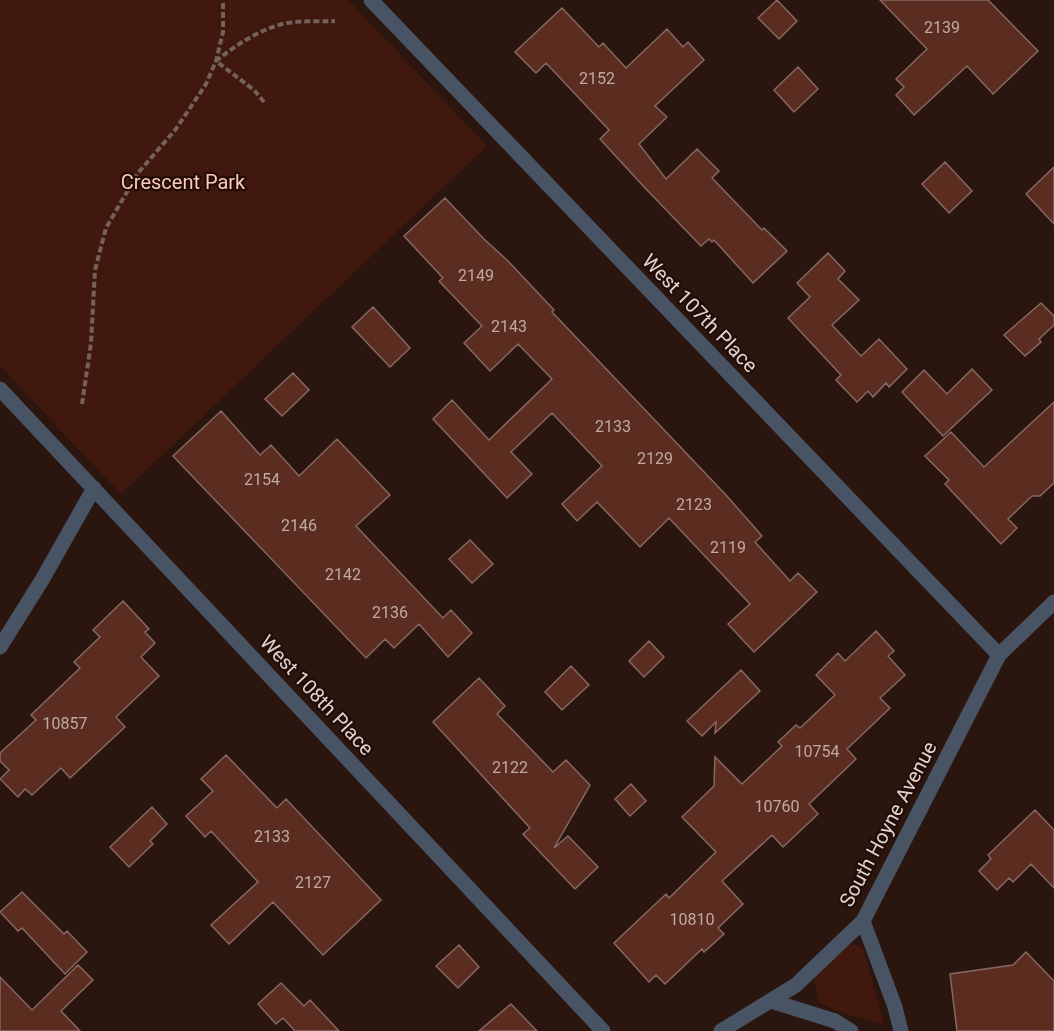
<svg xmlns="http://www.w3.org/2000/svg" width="1054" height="1031" viewBox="0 0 1054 1031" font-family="Roboto,sans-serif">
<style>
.green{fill:#41180d}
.building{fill:#5b2d21;stroke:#856861;stroke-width:1.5}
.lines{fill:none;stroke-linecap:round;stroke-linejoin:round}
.path{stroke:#75615b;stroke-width:4;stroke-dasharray:6 3;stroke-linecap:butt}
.minor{stroke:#485364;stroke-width:15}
.labels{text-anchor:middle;stroke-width:4.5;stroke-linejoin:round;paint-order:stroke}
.number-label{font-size:16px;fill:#c0a9a2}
.park-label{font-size:20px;fill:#fdcbbe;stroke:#210c07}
.street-label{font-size:20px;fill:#e2d2cd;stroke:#210c07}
</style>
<rect width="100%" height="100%" fill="#2b150f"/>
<path class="green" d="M 0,0 L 348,0 L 487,146 L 121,494 L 0,366 Z
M 853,943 L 864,949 L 884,1025 L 839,1012 L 819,1002 L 814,980 C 824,964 836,952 853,943 Z"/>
<path class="building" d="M 777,0 L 797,21 L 779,39 L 758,18 Z
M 880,0 L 988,0 L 1038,51 L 993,94 L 967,66 L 914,115 L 896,95 L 904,87 L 896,79 L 927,49 Z
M 562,8 L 599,47 L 603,43 L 626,68 L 667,29 L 683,47 L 688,42 L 704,60 L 655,106 L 667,117 L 639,144 L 666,179 L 697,149 L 719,171 L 712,178 L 762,230 L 764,228 L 787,251 L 753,283 L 714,240 L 712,242 L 709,239 L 701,246 L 646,189 L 600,139 L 609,130 L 546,63 L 536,73 L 515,52 Z
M 798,67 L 818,89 L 794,112 L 774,90 Z
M 945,162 L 972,191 L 949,213 L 922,184 Z
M 1054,167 L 1054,224 L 1026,194 Z
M 445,198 L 484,239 L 508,261 L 554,310 L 552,312 L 726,495 L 762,536 L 755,542 L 790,581 L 798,573 L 817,592 L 754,652 L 728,624 L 750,604 L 669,518 L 640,547 L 597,502 L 577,521 L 562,504 L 602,466 L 552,413 L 511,452 L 532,474 L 507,498 L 433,419 L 452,400 L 489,440 L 552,379 L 518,344 L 490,371 L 464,343 L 482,326 L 439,281 L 443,278 L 404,236 Z
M 828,253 L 845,271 L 838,279 L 859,300 L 832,325 L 861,356 L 879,339 L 907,369 L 889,387 L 886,383 L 873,397 L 868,391 L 857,402 L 836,380 L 841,375 L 788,318 L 810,297 L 797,283 Z
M 1041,303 L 1054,316 L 1054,325 L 1039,339 L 1041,342 L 1025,356 L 1004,335 Z
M 373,307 L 410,348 L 390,367 L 352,327 Z
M 972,369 L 992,390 L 943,436 L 902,392 L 924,370 L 947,394 Z
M 293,373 L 309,390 L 282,416 L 265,399 Z
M 1054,402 L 1054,483 L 1040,496 L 1032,496 L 1008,519 L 1017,528 L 1001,544 L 945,484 L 949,480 L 925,456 L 951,432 L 984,467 Z
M 221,411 L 260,455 L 271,445 L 299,476 L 337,439 L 390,495 L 356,526 L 443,618 L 451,610 L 472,633 L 448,657 L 419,624 L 394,648 L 385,639 L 366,658 L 173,456 Z
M 470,540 L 493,564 L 472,583 L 449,559 Z
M 123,601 L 149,629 L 145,632 L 155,643 L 141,657 L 159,676 L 116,717 L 125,727 L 70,778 L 61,768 L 32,795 L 25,789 L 18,797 L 0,779 L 9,770 L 0,761 L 0,753 L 36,720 L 31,715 L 80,668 L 74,662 L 100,637 L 93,630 Z
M 876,631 L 894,651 L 888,656 L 905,675 L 880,698 L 890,708 L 847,749 L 856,759 L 809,804 L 818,814 L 783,847 L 772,835 L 722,881 L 743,904 L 718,928 L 724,934 L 704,952 L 702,949 L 665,984 L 656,975 L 649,982 L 614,943 L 666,894 L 669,898 L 716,852 L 682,817 L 714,786 L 715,757 L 742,784 L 782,746 L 778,742 L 796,725 L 800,728 L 835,695 L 816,675 L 838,653 L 845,661 Z
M 649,641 L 664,657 L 644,677 L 629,661 Z
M 571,666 L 589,685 L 562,710 L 545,692 Z
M 741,670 L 760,691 L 715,733 L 716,722 L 702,736 L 687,721 Z
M 479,678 L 505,706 L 497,714 L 553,772 L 566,760 L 590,785 L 554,848 L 568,836 L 598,867 L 575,889 L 523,834 L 530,828 L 433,722 Z
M 226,755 L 277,808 L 286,799 L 381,900 L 323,955 L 273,902 L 229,944 L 211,925 L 258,882 L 211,831 L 205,837 L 186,816 L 213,791 L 201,779 Z
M 631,784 L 646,801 L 630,816 L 615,799 Z
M 152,807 L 167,824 L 150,841 L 153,844 L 129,867 L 110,847 Z
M 1035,810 L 1054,830 L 1054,888 L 1031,864 L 1013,882 L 1009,878 L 997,890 L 979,871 L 991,859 L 988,855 Z
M 22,892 L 64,934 L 67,931 L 87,952 L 65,974 L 22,928 L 18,931 L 0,912 Z
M 459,945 L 479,967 L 458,988 L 436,966 Z
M 1026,952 L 1054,981 L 1054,1031 L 957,1031 L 950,974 L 1013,965 Z
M 78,965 L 93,980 L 61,1011 L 80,1031 L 0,1031 L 0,977 L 32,1010 Z
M 281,983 L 304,1006 L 310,1000 L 339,1031 L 295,1031 L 283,1018 L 276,1024 L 258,1004 Z
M 511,1004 L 537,1031 L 479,1031 Z"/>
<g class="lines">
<path class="path" d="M 264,102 L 254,90 L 216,61 C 236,45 257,31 282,24 C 299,20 318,22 335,21
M 82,404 L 91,343 L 95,270 L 106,228 L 138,173 L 176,129 L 206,84 L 216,61 L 223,32 L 223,0"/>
<path class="minor" d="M 371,0 L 999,655
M 0,389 L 603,1031
M 0,647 L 42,580 L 94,488
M 863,921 L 895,1007 L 901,1031
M 771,1001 L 835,1021 L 851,1031
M 721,1031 L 796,985 L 863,921 L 999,655 L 1054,602"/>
</g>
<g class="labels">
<g class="number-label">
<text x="942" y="33">2139</text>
<text x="597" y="84">2152</text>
<text x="476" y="281">2149</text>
<text x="509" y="332">2143</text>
<text x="613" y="432">2133</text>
<text x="655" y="464">2129</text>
<text x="262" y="485">2154</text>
<text x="694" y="510">2123</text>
<text x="299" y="531">2146</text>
<text x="728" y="553">2119</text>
<text x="343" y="580">2142</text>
<text x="390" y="618">2136</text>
<text x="65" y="729">10857</text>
<text x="817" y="757">10754</text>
<text x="510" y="773">2122</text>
<text x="777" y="812">10760</text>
<text x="272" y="842">2133</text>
<text x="313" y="888">2127</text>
<text x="692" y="925">10810</text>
</g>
<g class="park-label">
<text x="183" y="189">Crescent Park</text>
</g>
<g class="street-label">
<text transform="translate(700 313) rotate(46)" y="7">West 107th Place</text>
<text transform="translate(317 695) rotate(47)" y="7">West 108th Place</text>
<text transform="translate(888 824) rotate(-62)" y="7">South Hoyne Avenue</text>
</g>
</g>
</svg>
